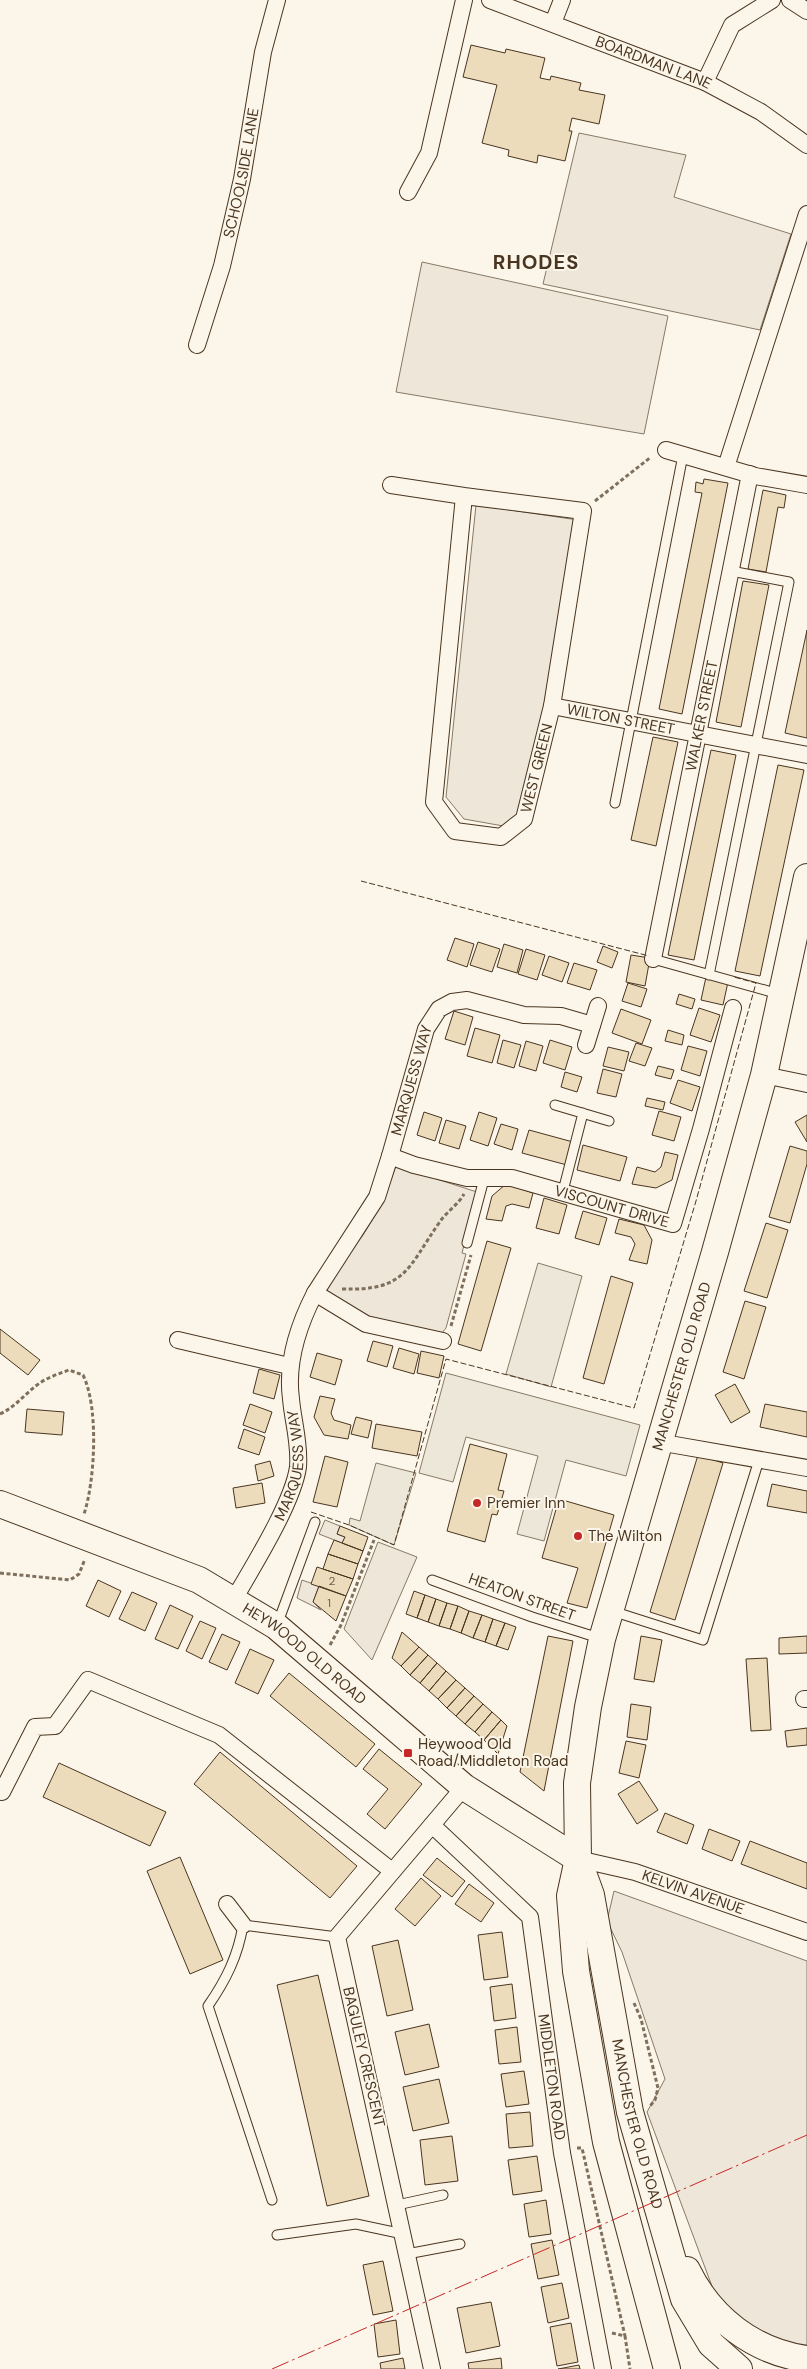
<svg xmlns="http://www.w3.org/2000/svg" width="807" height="2369" viewBox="0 0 807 2369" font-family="'DM Sans',sans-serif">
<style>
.green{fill:#ede6d9;stroke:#887966}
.parking{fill:#ede7d9;stroke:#887966}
.building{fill:#ecdcbc;stroke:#4a3520}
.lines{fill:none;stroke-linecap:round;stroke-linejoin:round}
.service-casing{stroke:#4a3520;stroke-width:11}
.minor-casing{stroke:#4a3520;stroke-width:18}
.primary-casing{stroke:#4a3520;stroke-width:28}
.path{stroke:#7f6f5c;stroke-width:3;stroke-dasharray:4 2.5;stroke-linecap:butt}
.service{stroke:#fbf6e9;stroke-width:9}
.minor{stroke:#fbf6e9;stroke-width:16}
.primary{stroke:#fbf6e9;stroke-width:26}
.fence{stroke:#4a3520;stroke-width:1;stroke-dasharray:6 2.5;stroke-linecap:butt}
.power{stroke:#c62828;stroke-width:1;stroke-dasharray:18 4 2.5 4;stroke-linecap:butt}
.poi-dot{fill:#c62828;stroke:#fbf6e9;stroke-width:2}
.labels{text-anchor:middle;stroke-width:4;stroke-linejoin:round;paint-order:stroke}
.number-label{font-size:12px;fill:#725f47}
.street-label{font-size:15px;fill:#4a3520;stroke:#fbf6e9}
.poi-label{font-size:15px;fill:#4a3520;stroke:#fbf6e9;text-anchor:start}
.district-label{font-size:20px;font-weight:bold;letter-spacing:1px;fill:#4a3520;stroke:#fbf6e9}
</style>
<rect width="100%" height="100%" fill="#fbf6e9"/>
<path class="green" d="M 579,133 L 686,155 L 674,197 L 791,234 L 760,330 L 543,284 Z
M 422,262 L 668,316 L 644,434 L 396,392 Z
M 476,505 L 578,520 L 526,808 L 509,827 L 464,819 L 446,797 Z
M 396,1166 L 477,1192 L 462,1253 L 466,1254 L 446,1328 L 441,1334 L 365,1318 L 321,1291 L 363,1235 L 383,1202 Z
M 325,1520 L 340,1526 L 337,1534 L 345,1537 L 342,1543 L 319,1534 Z
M 378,1542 L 417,1557 L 372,1660 L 344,1629 Z
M 302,1580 L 319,1586 L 313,1602 L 321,1610 L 297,1598 Z
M 614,1891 L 807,1961 L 807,2347 L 778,2343 L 746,2327 L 713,2289 L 647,2112 L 665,2079 L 622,1952 L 607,1921 Z"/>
<path class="parking" d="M 538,1263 L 582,1276 L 551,1387 L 506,1374 Z
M 446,1373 L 640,1425 L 626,1476 L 566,1460 L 544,1541 L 517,1534 L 538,1456 L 466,1437 L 453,1482 L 419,1473 Z
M 376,1463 L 416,1473 L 394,1545 L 349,1525 L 350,1518 L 360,1521 Z"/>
<path class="building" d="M 471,45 L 505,53 L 506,49 L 545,58 L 540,78 L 550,80 L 551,76 L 581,83 L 579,90 L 605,95 L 599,124 L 572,118 L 569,131 L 572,131 L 565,161 L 538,155 L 537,163 L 508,156 L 509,150 L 482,143 L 497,85 L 463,77 Z
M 704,479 L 728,483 L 682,714 L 659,709 L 702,493 L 695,492 L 696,482 L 703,484 Z
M 763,490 L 786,495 L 784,508 L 778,507 L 766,572 L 748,569 Z
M 743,581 L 769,585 L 741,727 L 716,722 Z
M 807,630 L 807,738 L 785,733 Z
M 653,737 L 678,742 L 656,846 L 631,840 Z
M 711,750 L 736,755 L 694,960 L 668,955 Z
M 778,765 L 804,770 L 760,976 L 735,971 Z
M 455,938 L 474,944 L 467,967 L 447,960 Z
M 478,942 L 500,949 L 492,972 L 470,965 Z
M 504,944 L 523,950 L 517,973 L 497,967 Z
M 603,946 L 618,952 L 612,968 L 597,962 Z
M 526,949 L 545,955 L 537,980 L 518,974 Z
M 631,955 L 650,958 L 645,986 L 626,982 Z
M 549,956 L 569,963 L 562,982 L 542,975 Z
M 574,963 L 597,970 L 590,990 L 567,983 Z
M 706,977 L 728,982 L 723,1005 L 701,1000 Z
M 628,983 L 647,989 L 641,1007 L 622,1001 Z
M 679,994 L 695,999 L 692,1009 L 676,1004 Z
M 699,1008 L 720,1015 L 711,1042 L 690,1035 Z
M 621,1009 L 651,1020 L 642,1044 L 612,1033 Z
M 454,1011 L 473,1017 L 465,1045 L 445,1039 Z
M 475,1028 L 500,1035 L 492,1063 L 467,1056 Z
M 668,1030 L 684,1035 L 682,1045 L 665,1041 Z
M 503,1040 L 521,1045 L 514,1068 L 497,1063 Z
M 550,1040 L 572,1047 L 565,1070 L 543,1063 Z
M 526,1041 L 543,1046 L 536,1071 L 519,1066 Z
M 636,1043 L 652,1048 L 645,1066 L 629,1061 Z
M 688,1046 L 707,1051 L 700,1076 L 681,1070 Z
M 608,1047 L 629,1052 L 624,1071 L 603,1066 Z
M 658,1066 L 674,1070 L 671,1079 L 655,1075 Z
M 603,1069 L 622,1074 L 616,1097 L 597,1093 Z
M 565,1072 L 582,1077 L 577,1092 L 561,1087 Z
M 678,1080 L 700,1087 L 692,1111 L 670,1103 Z
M 647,1098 L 665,1102 L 663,1110 L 645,1106 Z
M 659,1111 L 681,1117 L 674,1141 L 652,1135 Z
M 424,1112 L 442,1118 L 435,1141 L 417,1135 Z
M 479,1112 L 497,1118 L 488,1146 L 470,1140 Z
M 807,1115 L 807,1142 L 795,1122 Z
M 446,1120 L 466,1126 L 459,1149 L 439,1143 Z
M 501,1124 L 518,1129 L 512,1150 L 494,1144 Z
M 529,1130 L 573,1142 L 567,1165 L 522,1153 Z
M 583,1145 L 627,1157 L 620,1181 L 577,1170 Z
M 790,1146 L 807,1151 L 807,1164 L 790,1223 L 769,1217 Z
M 665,1152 L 678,1155 L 672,1180 L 656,1188 L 632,1184 L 637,1167 L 655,1172 L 661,1167 Z
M 506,1184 L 533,1193 L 529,1208 L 512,1204 L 506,1206 L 502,1221 L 486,1219 L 492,1196 Z
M 544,1198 L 567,1205 L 559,1234 L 536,1228 Z
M 583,1211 L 607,1218 L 599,1245 L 575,1238 Z
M 619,1219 L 644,1225 L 652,1240 L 647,1264 L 629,1260 L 635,1244 L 631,1237 L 615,1233 Z
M 766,1223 L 788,1230 L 767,1298 L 744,1291 Z
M 487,1241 L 511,1248 L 481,1351 L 458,1344 Z
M 611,1276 L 633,1283 L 604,1384 L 583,1378 Z
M 745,1301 L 766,1307 L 744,1379 L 723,1372 Z
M 0,1329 L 40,1360 L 28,1375 L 0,1353 Z
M 373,1341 L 393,1346 L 387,1367 L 367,1361 Z
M 399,1348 L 419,1354 L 414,1374 L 393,1368 Z
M 421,1351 L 444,1356 L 439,1378 L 417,1373 Z
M 317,1353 L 342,1360 L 335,1385 L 310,1377 Z
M 259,1369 L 280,1375 L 274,1399 L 253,1393 Z
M 735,1384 L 750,1412 L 731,1423 L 715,1395 Z
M 320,1396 L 335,1399 L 331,1413 L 334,1420 L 351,1425 L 348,1439 L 324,1435 L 314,1417 Z
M 250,1404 L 272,1412 L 265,1433 L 243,1425 Z
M 765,1404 L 807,1412 L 807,1437 L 760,1427 Z
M 27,1409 L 64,1412 L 62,1435 L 25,1432 Z
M 356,1417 L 372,1421 L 368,1438 L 351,1434 Z
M 376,1424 L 422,1432 L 417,1456 L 372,1448 Z
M 244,1429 L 265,1437 L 259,1455 L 238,1448 Z
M 470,1444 L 507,1454 L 498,1490 L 504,1491 L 497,1515 L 492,1514 L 485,1542 L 447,1531 Z
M 698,1455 L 723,1463 L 675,1620 L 650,1612 Z
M 325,1456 L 348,1462 L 337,1507 L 313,1502 Z
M 270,1461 L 274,1476 L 258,1481 L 255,1465 Z
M 262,1483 L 265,1503 L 236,1508 L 233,1488 Z
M 772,1484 L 807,1491 L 807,1513 L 767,1506 Z
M 559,1499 L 614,1515 L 587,1608 L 567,1603 L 578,1568 L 542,1558 Z
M 340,1526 L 368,1537 L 363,1551 L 342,1543 L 345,1537 L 337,1534 Z
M 334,1540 L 363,1551 L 358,1564 L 328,1554 Z
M 328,1554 L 358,1564 L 353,1579 L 323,1569 Z
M 317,1567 L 353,1579 L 346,1596 L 311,1584 Z
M 98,1580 L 121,1591 L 109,1617 L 86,1606 Z
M 319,1586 L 346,1596 L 336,1621 L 313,1602 Z
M 414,1591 L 425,1595 L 417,1618 L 406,1614 Z
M 132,1592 L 157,1603 L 145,1631 L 119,1619 Z
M 425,1595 L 436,1599 L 428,1622 L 417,1618 Z
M 436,1599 L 447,1603 L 439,1626 L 428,1622 Z
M 447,1603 L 458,1606 L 450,1629 L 439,1626 Z
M 170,1605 L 193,1616 L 178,1649 L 155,1639 Z
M 458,1606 L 469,1611 L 461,1633 L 450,1629 Z
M 469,1611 L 482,1615 L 473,1638 L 461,1633 Z
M 482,1615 L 493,1619 L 485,1642 L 473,1638 Z
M 493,1619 L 505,1623 L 496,1646 L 485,1642 Z
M 200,1621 L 216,1628 L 202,1659 L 186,1651 Z
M 505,1623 L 516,1627 L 508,1650 L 496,1646 Z
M 402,1632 L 419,1647 L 401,1666 L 392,1658 Z
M 222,1634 L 240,1642 L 227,1670 L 209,1662 Z
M 548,1636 L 573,1641 L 544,1791 L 520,1772 Z
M 641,1636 L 662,1640 L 654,1682 L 634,1679 Z
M 807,1636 L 807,1653 L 779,1654 L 779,1638 Z
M 419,1647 L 428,1655 L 410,1675 L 401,1666 Z
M 250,1649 L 274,1660 L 258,1694 L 235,1683 Z
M 428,1655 L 437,1663 L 420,1683 L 410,1675 Z
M 767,1658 L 771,1730 L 751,1731 L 746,1659 Z
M 437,1663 L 446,1671 L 429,1691 L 420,1683 Z
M 446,1671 L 456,1680 L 438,1699 L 429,1691 Z
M 289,1673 L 375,1744 L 356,1767 L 270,1696 Z
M 456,1680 L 465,1688 L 447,1708 L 438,1699 Z
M 465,1688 L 474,1696 L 456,1716 L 447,1708 Z
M 474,1696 L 483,1704 L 465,1724 L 456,1716 Z
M 483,1704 L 492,1712 L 475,1732 L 465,1724 Z
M 631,1704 L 651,1707 L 647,1740 L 627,1737 Z
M 492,1712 L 501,1720 L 484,1740 L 475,1732 Z
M 501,1720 L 507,1726 L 498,1754 L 484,1740 Z
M 807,1728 L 807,1745 L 787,1747 L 785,1731 Z
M 626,1741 L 646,1745 L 639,1778 L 619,1773 Z
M 379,1749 L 422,1784 L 385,1829 L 367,1814 L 388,1789 L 363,1769 Z
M 220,1752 L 357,1866 L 330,1898 L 194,1784 Z
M 59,1763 L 166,1812 L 150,1846 L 43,1797 Z
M 639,1781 L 658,1810 L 637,1824 L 618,1794 Z
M 665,1813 L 694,1825 L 687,1844 L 657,1832 Z
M 709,1829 L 740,1841 L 732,1861 L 702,1849 Z
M 750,1841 L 807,1863 L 807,1889 L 741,1864 Z
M 180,1857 L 223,1960 L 190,1974 L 147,1871 Z
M 437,1858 L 465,1881 L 452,1897 L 423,1875 Z
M 421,1878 L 441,1896 L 415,1926 L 395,1909 Z
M 469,1884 L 494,1903 L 481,1922 L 455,1904 Z
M 502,1932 L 508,1977 L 484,1980 L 478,1935 Z
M 398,1940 L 413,2010 L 387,2016 L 372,1946 Z
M 318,1975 L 369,2196 L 327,2206 L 277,1985 Z
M 512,1984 L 516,2018 L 494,2021 L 490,1987 Z
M 429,2024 L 439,2067 L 405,2075 L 395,2032 Z
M 517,2027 L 521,2062 L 499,2064 L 495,2030 Z
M 524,2071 L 529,2104 L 506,2107 L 501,2074 Z
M 439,2079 L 449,2123 L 413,2131 L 403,2087 Z
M 530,2112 L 533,2146 L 509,2148 L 506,2114 Z
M 452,2136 L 458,2181 L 425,2185 L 420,2140 Z
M 537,2156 L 542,2191 L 513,2195 L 508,2160 Z
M 546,2200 L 551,2234 L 529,2237 L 524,2204 Z
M 552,2240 L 559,2275 L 538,2279 L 531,2244 Z
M 383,2261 L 393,2311 L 373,2315 L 363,2265 Z
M 562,2283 L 569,2318 L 548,2323 L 541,2287 Z
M 491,2302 L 500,2346 L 466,2353 L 457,2308 Z
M 396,2320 L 400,2354 L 378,2357 L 374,2324 Z
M 571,2323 L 578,2362 L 557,2366 L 550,2327 Z
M 403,2358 L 405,2369 L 381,2369 L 380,2363 Z
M 501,2358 L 502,2369 L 469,2369 L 468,2363 Z
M 579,2365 L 580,2369 L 558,2369 Z"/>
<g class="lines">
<defs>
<path id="service" d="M 615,803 L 683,455
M 653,959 L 779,994
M 709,975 L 789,582 L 731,571
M 555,1105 L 609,1121
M 563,1191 L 583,1113
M 467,1243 L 484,1179
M 432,1580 L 532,1617 L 599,1638
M 612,1611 L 703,1640 L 759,1460
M 277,1625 L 315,1522
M 272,2200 L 208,2006 C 226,1980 238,1956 243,1925 L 337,1937
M 397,2205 L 443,2195
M 277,2235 L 356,2224 L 403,2234
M 407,2254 L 460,2244"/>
<g id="minor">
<path id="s1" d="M 490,0 L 705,82 L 761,112 L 807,145"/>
<path d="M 790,0 L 807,11"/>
<path d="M 553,23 L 562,0"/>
<path d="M 705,82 L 732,25 L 772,0"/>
<path d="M 408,192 L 429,153 L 464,0"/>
<path id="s2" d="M 197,345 L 222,266 L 242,179 L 263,52 L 277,0"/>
<path d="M 666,450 L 755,476 L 807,485"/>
<path d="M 726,467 L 807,214"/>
<path id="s3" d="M 391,485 L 464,496 L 434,802 L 455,831 L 501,837 L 524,819 L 552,706 L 583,511 L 464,496"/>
<path id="s4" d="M 552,706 L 807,755"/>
<path id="s5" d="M 653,959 L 750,474"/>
<path d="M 586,1045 L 598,1006"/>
<path d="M 764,1075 L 807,1084"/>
<path id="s6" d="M 390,1156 L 414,1165 L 467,1178 L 512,1178 L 673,1224 L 701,1129 L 733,1008"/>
<path id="s7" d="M 315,1293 L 377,1197 L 390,1156 L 426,1029 L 439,1009 L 452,1002 L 467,1000 L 524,1015 L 561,1016 L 592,1025"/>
<path d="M 178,1340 L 289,1366"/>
<path d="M 658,1442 L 807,1468"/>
<path id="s8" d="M 233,1601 C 252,1568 293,1503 298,1467 C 300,1443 293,1422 291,1399 C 286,1362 298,1326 315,1293 L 366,1324 L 443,1341"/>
<path d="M 804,1699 L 807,1699"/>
<path d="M 2,1792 L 35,1727 L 55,1726 L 88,1680 L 219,1735 L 392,1871"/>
<path id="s9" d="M 432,1825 L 530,1917 L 562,2153 L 603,2369"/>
<path id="s10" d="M 578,1859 L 635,1872 L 807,1932"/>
<path d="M 227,1904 L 243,1925"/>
<path d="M 432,2369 L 337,1937 L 464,1787"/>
</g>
<g id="primary">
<path id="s11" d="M 0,1504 L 199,1580 L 276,1626 L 464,1787 L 578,1859"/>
<path id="s12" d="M 578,1859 L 591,1895 L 630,2112 L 684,2299 L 711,2344 L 739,2369"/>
<path d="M 687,2270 C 710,2318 754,2352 807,2359"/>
<path id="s13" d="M 667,2369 L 606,2142 L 576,1971 L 570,1896 L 578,1859 L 577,1783 L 588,1707 L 602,1639 L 715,1252 L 764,1075 L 807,877"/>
</g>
</defs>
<use href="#service" class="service-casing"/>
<use href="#minor" class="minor-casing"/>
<use href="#primary" class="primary-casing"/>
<path class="path" d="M 595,501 L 651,457
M 342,1289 C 406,1291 407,1269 439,1223 C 446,1212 458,1205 464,1194
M 451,1326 L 471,1255
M 0,1414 C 15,1407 24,1395 37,1385 C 46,1378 58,1374 69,1370 L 83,1375 C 99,1407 95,1481 84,1514
M 0,1573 L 70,1580 L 79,1574 L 85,1559
M 330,1645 L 341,1625 L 374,1540
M 634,2003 L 641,2019 L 658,2088 L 655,2100 L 650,2106
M 577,2148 L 582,2148 L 625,2336
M 612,2333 L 625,2336 L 630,2369"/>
<use href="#service" class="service"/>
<use href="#minor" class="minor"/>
<use href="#primary" class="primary"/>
<path class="fence" d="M 361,881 L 649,956
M 311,1512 L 349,1525 L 394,1545 L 446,1359 L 634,1408 L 696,1201 L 756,983 L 734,977"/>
<path class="power" d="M 272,2369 L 807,2135"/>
</g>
<g class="poi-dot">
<circle cx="477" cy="1503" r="5"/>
<circle cx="578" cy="1536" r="5"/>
<rect x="403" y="1748" width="10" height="10" rx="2.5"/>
</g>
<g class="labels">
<g class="number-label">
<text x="332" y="1585">2</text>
<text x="329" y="1607">1</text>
</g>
<g class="street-label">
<text dy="5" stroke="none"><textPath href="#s1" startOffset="175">BOARDMAN LANE</textPath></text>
<text dy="5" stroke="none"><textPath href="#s2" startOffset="178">SCHOOLSIDE LANE</textPath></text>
<text dy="5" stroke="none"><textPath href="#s5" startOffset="248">WALKER STREET</textPath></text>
<text dy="5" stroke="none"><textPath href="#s4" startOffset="70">WILTON STREET</textPath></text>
<text dy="5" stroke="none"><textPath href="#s3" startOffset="545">WEST GREEN</textPath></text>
<text dy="5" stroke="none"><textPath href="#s7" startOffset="236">MARQUESS WAY</textPath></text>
<text dy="5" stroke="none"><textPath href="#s6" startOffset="229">VISCOUNT DRIVE</textPath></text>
<text dy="5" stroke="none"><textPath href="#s13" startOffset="1028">MANCHESTER OLD ROAD</textPath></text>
<text dy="5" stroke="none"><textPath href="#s8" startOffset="150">MARQUESS WAY</textPath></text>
<text transform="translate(522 1597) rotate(20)" y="5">HEATON STREET</text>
<text dy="5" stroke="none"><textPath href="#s11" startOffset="342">HEYWOOD OLD ROAD</textPath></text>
<text dy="5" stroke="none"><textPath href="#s10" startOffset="120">KELVIN AVENUE</textPath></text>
<text transform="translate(364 2057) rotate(77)" y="5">BAGULEY CRESCENT</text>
<text dy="5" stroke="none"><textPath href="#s9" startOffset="296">MIDDLETON ROAD</textPath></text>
<text dy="5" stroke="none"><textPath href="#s12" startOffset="272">MANCHESTER OLD ROAD</textPath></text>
</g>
<g class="poi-label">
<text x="487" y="1508">Premier Inn</text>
<text x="588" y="1541">The Wilton</text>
<text x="418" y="1749">Heywood Old<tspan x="418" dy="17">Road/Middleton Road</tspan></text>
</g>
<g class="district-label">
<text x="536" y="269">RHODES</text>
</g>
</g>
</svg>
